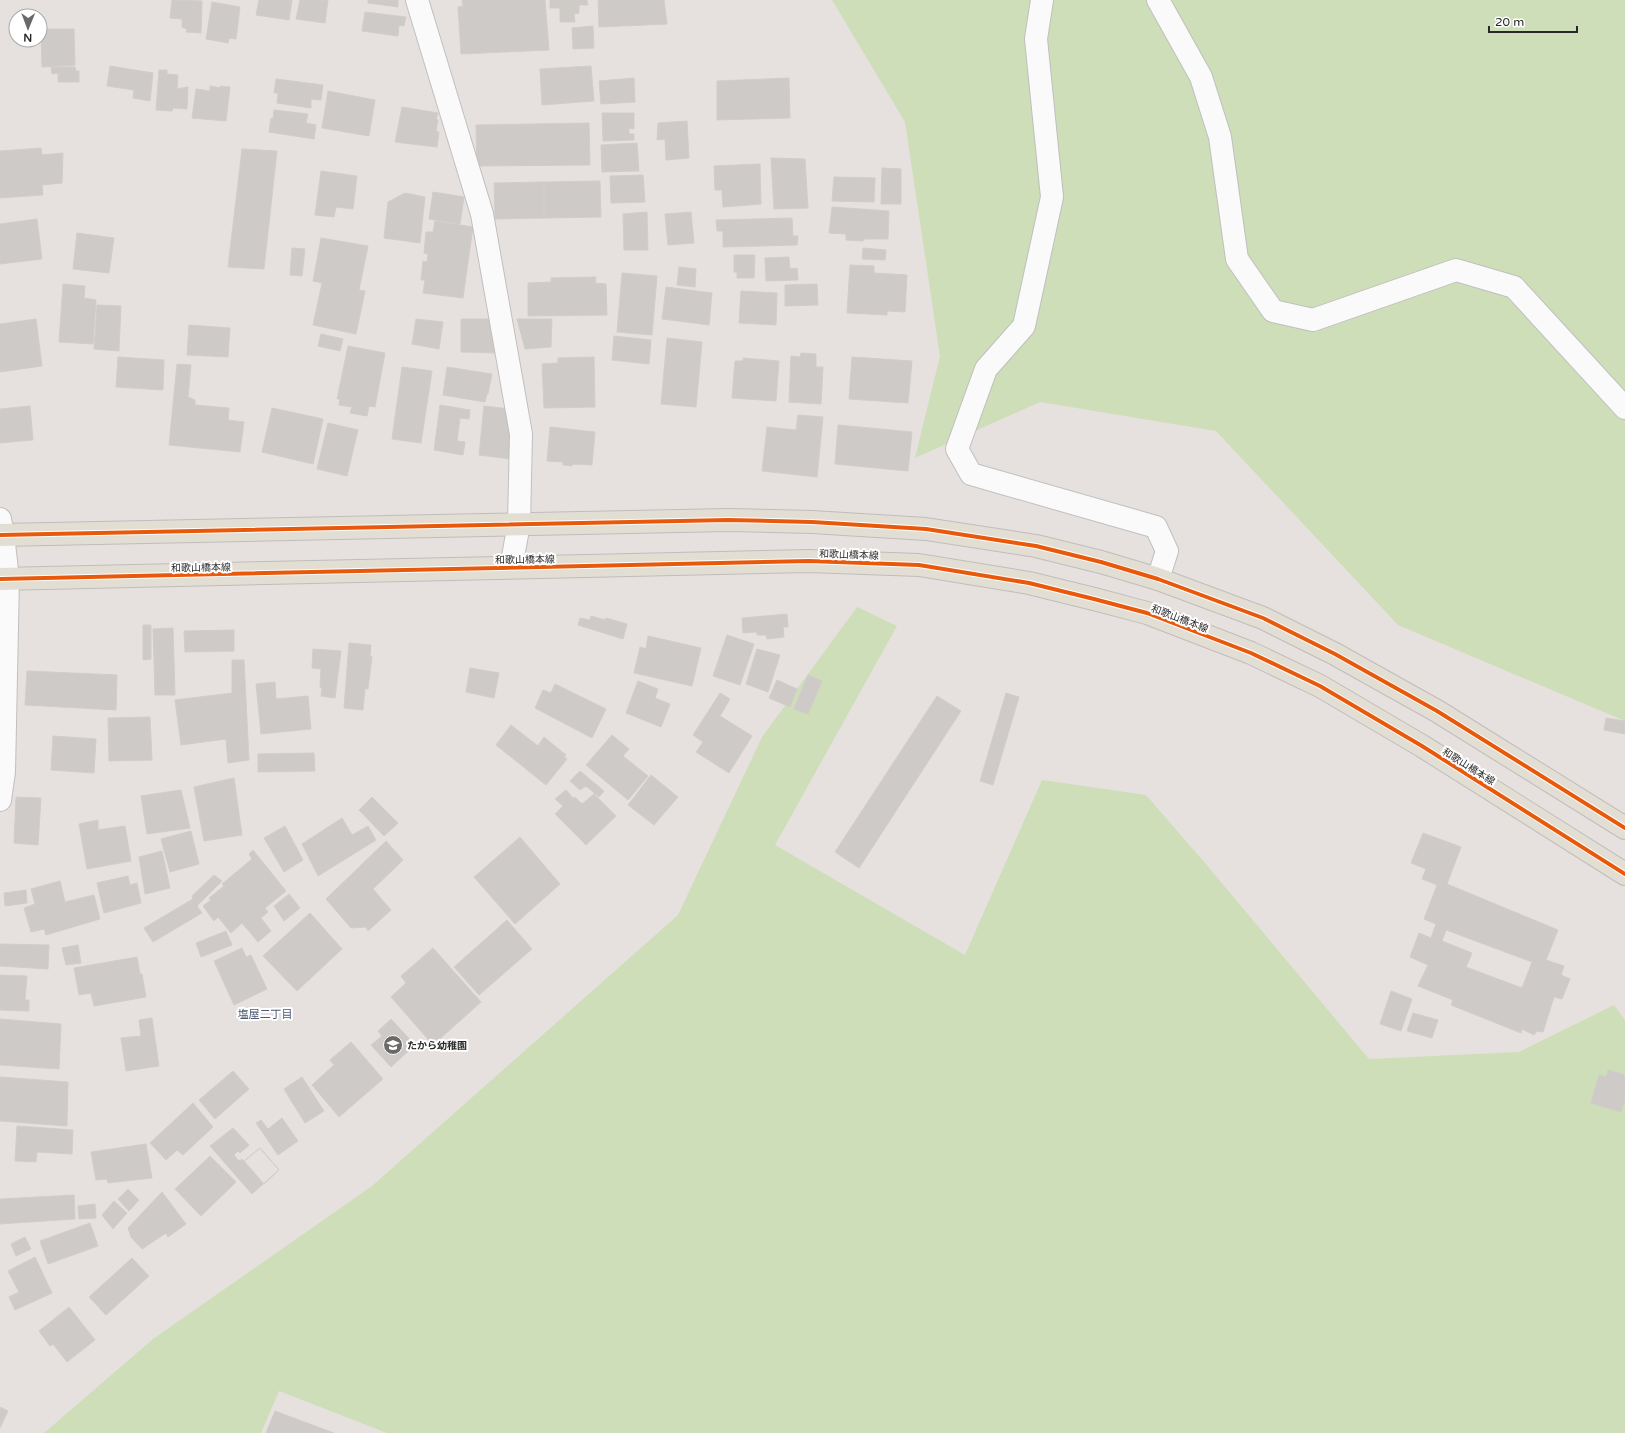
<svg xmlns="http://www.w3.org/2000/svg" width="1625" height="1433" viewBox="0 0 1625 1433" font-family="'Varela Round','Noto Sans JP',sans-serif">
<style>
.green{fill:#cddeb9}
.building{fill:#cdcac7;stroke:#d1cdca;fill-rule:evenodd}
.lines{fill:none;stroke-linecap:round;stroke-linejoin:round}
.street-casing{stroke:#c0bfbf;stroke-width:24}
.secondary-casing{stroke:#c0bfbf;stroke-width:24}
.primary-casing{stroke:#bfbdbc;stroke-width:24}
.street{stroke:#fbfafa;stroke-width:22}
.secondary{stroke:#fbfafa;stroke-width:22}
.primary{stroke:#e3ded4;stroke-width:22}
.cycleway-casing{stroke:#fff;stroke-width:6}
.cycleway{stroke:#e8590c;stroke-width:4}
.labels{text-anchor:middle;stroke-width:4;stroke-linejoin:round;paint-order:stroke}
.street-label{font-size:10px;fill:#282828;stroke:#fff}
.poi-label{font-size:10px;font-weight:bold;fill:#282828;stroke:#fff;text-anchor:start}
.neighbourhood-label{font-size:11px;fill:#4c5974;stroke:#fff}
</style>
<rect width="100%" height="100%" fill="#e6e1de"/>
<path class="green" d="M 832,0 L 1625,0 L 1625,721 L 1398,625 L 1216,431 L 1040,402 L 915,458 L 940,356 L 905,122 Z
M 857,607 L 897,626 L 775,845 L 965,955 L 1042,780 L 1146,795 L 1205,863 L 1369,1059 L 1519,1052 L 1614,1005 L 1625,1020 L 1625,1433 L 387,1433 L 279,1391 L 261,1433 L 44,1433 L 153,1339 L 372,1186 L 678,915 L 762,737 Z"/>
<path class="building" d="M 172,0 L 202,1 L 201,33 L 186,32 L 187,29 L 182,27 L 182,19 L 170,18 Z
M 259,0 L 292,0 L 289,20 L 256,15 Z
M 300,0 L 328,0 L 325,23 L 296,19 Z
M 368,0 L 398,0 L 398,7 L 368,3 Z
M 462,0 L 545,0 L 549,50 L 461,54 L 458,7 L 463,6 Z
M 550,0 L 587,0 L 588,5 L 579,5 L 579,13 L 574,14 L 575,22 L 560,22 L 560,8 L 550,8 Z
M 598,0 L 664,0 L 667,24 L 599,27 Z
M 212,2 L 240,7 L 236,39 L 229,38 L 228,43 L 206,39 Z
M 365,12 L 406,17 L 404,26 L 399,25 L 398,36 L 362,31 Z
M 593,26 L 594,48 L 573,49 L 572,28 Z
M 41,29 L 74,29 L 75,65 L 42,67 Z
M 110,66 L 153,73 L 150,101 L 133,98 L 134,90 L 107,86 Z
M 591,66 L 594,101 L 542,105 L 540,69 Z
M 51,67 L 75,67 L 76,71 L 79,71 L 79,82 L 58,82 L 58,73 L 52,74 Z
M 159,70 L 167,70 L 167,74 L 178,75 L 177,89 L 188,87 L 187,109 L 173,108 L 172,111 L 156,110 Z
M 634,78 L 635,102 L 601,104 L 599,81 Z
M 789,78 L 790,118 L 717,120 L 717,81 Z
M 276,79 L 323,85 L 321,100 L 311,99 L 311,108 L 277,103 L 278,93 L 274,93 Z
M 210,86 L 221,88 L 220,86 L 230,87 L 226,121 L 192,118 L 196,89 L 210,91 Z
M 328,91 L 375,100 L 369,136 L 322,128 Z
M 402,107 L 438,113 L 436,119 L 438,120 L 436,131 L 439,132 L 437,147 L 395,142 Z
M 274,110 L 308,114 L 306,123 L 316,125 L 314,139 L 269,132 L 271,118 L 273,119 Z
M 602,113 L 634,113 L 634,129 L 629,128 L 629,134 L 634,134 L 634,140 L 603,141 Z
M 687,121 L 689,158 L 666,160 L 665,139 L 657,140 L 658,123 Z
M 589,123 L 590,165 L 477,166 L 476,125 Z
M 637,143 L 639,171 L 602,172 L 601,145 Z
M 41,148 L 42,155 L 63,153 L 62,183 L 42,185 L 43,195 L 0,198 L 0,151 Z
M 242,149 L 277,151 L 264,269 L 228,267 Z
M 771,158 L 805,159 L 808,208 L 774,209 Z
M 760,164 L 761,204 L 723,207 L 722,190 L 715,190 L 714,166 Z
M 882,168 L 901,169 L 901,204 L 881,204 Z
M 321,171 L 357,176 L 353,209 L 336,207 L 334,217 L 315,215 Z
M 643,175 L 645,202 L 611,203 L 610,176 Z
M 834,177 L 875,178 L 874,202 L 832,201 Z
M 600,181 L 601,217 L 544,218 L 544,182 Z
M 544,182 L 544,218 L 495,219 L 494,183 Z
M 433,192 L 464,197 L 460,224 L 429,219 Z
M 405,193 L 425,197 L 420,243 L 384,238 L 388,202 Z
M 832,207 L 889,211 L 888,239 L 864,239 L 863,241 L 846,240 L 846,234 L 829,233 Z
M 647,212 L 648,250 L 624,250 L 623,214 Z
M 691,212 L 694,243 L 668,245 L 665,214 Z
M 792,218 L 793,236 L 798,236 L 797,245 L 723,247 L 723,231 L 717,231 L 716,220 Z
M 37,219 L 42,259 L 0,264 L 0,224 Z
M 435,221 L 473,227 L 463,298 L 423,293 L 425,280 L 421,280 L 423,261 L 427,262 L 428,254 L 424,253 L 426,232 L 433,232 Z
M 77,233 L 114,238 L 109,273 L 73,269 Z
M 321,238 L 368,246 L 359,290 L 365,291 L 356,334 L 313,325 L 322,283 L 313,281 Z
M 292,248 L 305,249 L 302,276 L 290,275 Z
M 863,248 L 886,250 L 885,260 L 862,259 Z
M 734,255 L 755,255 L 754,278 L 737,278 L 737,272 L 734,272 Z
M 789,257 L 790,269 L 797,268 L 798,280 L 766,281 L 765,258 Z
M 850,265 L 874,266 L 874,273 L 907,275 L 905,312 L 887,311 L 887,315 L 847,313 Z
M 679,267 L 696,269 L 695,287 L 677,285 Z
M 622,273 L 657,276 L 652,335 L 617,332 Z
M 596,277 L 595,283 L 606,284 L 607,315 L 528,316 L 528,283 L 551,282 L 551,278 Z
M 63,284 L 85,286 L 84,298 L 96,300 L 93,344 L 59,342 Z
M 817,284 L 818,305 L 785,306 L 785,285 Z
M 666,287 L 712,293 L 709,325 L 662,319 Z
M 741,291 L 777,293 L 776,325 L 739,323 Z
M 97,305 L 121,306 L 119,351 L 94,349 Z
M 36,319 L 42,366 L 0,372 L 0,324 Z
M 416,319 L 443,322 L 439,349 L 412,344 Z
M 461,319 L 499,319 L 499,353 L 461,352 Z
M 517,319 L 552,319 L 551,347 L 525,349 Z
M 189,325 L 230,328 L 228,357 L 187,355 Z
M 321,334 L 343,339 L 340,351 L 318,346 Z
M 614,336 L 651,340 L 649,364 L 612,360 Z
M 667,338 L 702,342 L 696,407 L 661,404 Z
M 348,346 L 385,353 L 375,407 L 369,406 L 367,416 L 350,413 L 352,407 L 339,405 L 340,399 L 337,399 Z
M 801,353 L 816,354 L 816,367 L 823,367 L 821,404 L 789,402 L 791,356 L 800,357 Z
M 118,357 L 164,360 L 163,390 L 116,387 Z
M 594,357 L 595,407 L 544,408 L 542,364 L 558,363 L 558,358 Z
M 852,357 L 912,361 L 908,403 L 849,399 Z
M 743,358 L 779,361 L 776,401 L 732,398 L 735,361 L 743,361 Z
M 177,364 L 191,365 L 188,397 L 195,400 L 195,405 L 229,408 L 228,420 L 244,422 L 240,452 L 169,445 Z
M 402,367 L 432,371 L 421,443 L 392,439 Z
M 447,367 L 492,374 L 488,394 L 487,394 L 485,402 L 443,395 Z
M 440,405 L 470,410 L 469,419 L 460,418 L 457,441 L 465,442 L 463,455 L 434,450 Z
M 30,406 L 33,440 L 0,443 L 0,409 Z
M 484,406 L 519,410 L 511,459 L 479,455 Z
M 272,408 L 323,419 L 313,464 L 262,452 Z
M 798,415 L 823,417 L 817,477 L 762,471 L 767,427 L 796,430 Z
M 328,423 L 358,430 L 347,476 L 317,469 Z
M 838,425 L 912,432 L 908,471 L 835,464 Z
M 550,427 L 595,432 L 592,465 L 573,464 L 572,466 L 563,465 L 563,462 L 547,461 Z
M 787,614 L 788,627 L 783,627 L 784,637 L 767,639 L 766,635 L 757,635 L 757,632 L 743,633 L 742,618 Z
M 591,616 L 605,620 L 606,618 L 627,624 L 623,639 L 578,625 L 580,618 L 590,620 Z
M 143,625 L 151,625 L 151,659 L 143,660 Z
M 173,628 L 175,695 L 155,695 L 153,629 Z
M 234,630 L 234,651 L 185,652 L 184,631 Z
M 727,635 L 754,644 L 740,685 L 713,676 Z
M 648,636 L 701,648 L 692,686 L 634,673 L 640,647 L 646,649 Z
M 349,643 L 371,645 L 370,656 L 372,657 L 368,689 L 365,688 L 363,710 L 344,708 Z
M 313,649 L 341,651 L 335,698 L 321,696 L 322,688 L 320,687 L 321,669 L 312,668 Z
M 757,649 L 780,655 L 768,692 L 746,684 Z
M 232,660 L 244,660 L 249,760 L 228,763 L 226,739 L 181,745 L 175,700 L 232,693 Z
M 470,668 L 499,673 L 494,698 L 466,692 Z
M 27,671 L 117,675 L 116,710 L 25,705 Z
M 808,675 L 822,681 L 808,714 L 794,709 Z
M 777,680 L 797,689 L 790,707 L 769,698 Z
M 638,681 L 658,689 L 655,698 L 670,704 L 661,727 L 626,713 Z
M 275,682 L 276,699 L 308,696 L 311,729 L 261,734 L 256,684 Z
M 555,684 L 606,709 L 592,738 L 535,708 L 543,690 L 551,693 Z
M 720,693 L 730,699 L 720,716 L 752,736 L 729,773 L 696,752 L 703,742 L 693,735 Z
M 1006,693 L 1019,697 L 993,785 L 980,781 Z
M 937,696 L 961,711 L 859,868 L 835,852 Z
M 150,717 L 152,760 L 109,761 L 108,718 Z
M 1606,718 L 1625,721 L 1625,734 L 1604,730 Z
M 511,725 L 538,746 L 544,737 L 566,755 L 564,757 L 567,759 L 546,785 L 496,745 Z
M 612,735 L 629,749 L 623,756 L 648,776 L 628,800 L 586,765 Z
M 53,736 L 96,739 L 94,773 L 51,770 Z
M 314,753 L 315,771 L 258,772 L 258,754 Z
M 580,771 L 604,791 L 599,797 L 586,786 L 580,790 L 570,781 Z
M 651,775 L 678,797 L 654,825 L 628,805 Z
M 234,778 L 242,835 L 204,841 L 194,787 Z
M 181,790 L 190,828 L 147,834 L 141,796 Z
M 566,790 L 574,799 L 575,797 L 582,804 L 594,794 L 616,816 L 586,845 L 555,814 L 563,806 L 555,799 Z
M 16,797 L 41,798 L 38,845 L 14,843 Z
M 372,797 L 398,823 L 384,836 L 359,810 Z
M 342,818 L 352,835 L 368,826 L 376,840 L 318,876 L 302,844 Z
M 98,820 L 98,830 L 125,826 L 131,861 L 87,869 L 79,824 Z
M 285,826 L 303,860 L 284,872 L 264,838 Z
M 191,831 L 199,864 L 170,872 L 161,839 Z
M 1423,833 L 1461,847 L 1447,884 L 1558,930 L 1546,960 L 1564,966 L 1561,975 L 1570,979 L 1562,999 L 1554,997 L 1543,1032 L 1537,1031 L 1534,1035 L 1522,1029 L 1521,1033 L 1451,1005 L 1453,1000 L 1418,986 L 1428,965 L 1410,957 L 1419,933 L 1431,938 L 1436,924 L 1424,919 L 1437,885 L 1422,879 L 1426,869 L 1411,863 ZM 1446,930 L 1532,962 L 1522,988 L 1466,967 L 1472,953 L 1442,941 Z
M 520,837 L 560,884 L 515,924 L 474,877 Z
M 386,841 L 403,860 L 373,889 L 391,910 L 368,931 L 366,927 L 351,928 L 326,899 Z
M 253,850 L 286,891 L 265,908 L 268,912 L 261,918 L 271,931 L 258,942 L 242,923 L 231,933 L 218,917 L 214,921 L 203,906 L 211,900 L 209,898 L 224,886 L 222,884 L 252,859 L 249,854 Z
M 162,851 L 170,888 L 145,894 L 139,857 Z
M 214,875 L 222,881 L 197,906 L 202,913 L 153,942 L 144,928 L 193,899 L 192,896 Z
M 128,876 L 130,885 L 137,883 L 141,903 L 104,913 L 97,883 Z
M 60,881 L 65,902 L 94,895 L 100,919 L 46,935 L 44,929 L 31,932 L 24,908 L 35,904 L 31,889 Z
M 26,890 L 27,903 L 5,906 L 4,893 Z
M 289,894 L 300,908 L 284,921 L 274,906 Z
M 310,913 L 342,949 L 297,991 L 263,956 Z
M 507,920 L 532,949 L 479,995 L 454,967 Z
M 226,931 L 232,945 L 201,957 L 196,943 Z
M 0,944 L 49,945 L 48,969 L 0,966 Z
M 78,945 L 81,963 L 66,965 L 62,948 Z
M 242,948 L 246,957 L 251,955 L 267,989 L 234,1005 L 214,961 Z
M 433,948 L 481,1002 L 433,1045 L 391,997 L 406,983 L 401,976 Z
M 137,957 L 140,974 L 142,974 L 146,997 L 94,1006 L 91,993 L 79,995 L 74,968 Z
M 0,975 L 27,976 L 25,1000 L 29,1000 L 29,1011 L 0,1010 Z
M 1391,991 L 1412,999 L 1401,1031 L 1380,1024 Z
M 1413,1013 L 1438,1020 L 1432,1038 L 1407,1031 Z
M 152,1018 L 159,1066 L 126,1071 L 121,1038 L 141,1036 L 139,1020 Z
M 0,1019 L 61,1024 L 59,1069 L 0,1065 Z
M 391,1019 L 415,1045 L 391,1067 L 371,1045 L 382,1036 L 378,1031 Z
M 351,1042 L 383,1079 L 339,1117 L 312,1085 L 334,1065 L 330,1060 Z
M 1608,1070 L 1625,1075 L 1625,1100 L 1621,1112 L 1591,1103 L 1599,1075 L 1606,1077 Z
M 233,1071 L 249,1089 L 215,1119 L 199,1100 Z
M 0,1077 L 68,1082 L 67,1126 L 0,1121 Z
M 302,1077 L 324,1111 L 305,1123 L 284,1089 Z
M 193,1103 L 213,1127 L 183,1155 L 177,1150 L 166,1160 L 150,1143 Z
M 282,1118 L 298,1141 L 278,1155 L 256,1123 L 261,1120 L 268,1129 Z
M 17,1126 L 73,1130 L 72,1154 L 37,1152 L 36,1162 L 15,1161 Z
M 233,1128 L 249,1145 L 240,1153 L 238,1151 L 234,1155 L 239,1161 L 242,1159 L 244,1161 L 260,1148 L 279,1170 L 252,1194 L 210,1146 Z
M 146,1144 L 152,1178 L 108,1183 L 107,1179 L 96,1180 L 91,1152 Z
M 260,1148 L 279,1170 L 264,1184 L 244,1161 Z
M 210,1156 L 236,1182 L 201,1216 L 175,1189 Z
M 128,1189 L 139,1200 L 129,1211 L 118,1199 Z
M 162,1192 L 186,1224 L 168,1237 L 166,1233 L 142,1249 L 131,1237 L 128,1228 Z
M 74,1195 L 75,1219 L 0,1224 L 0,1199 Z
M 114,1201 L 127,1213 L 113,1229 L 102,1215 Z
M 95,1204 L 96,1218 L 79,1219 L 78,1206 Z
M 90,1223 L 98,1246 L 48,1264 L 40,1241 Z
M 25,1237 L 31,1249 L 16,1256 L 11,1244 Z
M 35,1257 L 52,1293 L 15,1310 L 9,1297 L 19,1292 L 8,1271 Z
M 132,1258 L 149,1276 L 106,1315 L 89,1297 Z
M 69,1307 L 95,1340 L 67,1362 L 53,1344 L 50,1346 L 39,1331 Z
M 0,1407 L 8,1411 L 0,1428 Z
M 275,1411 L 334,1433 L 266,1433 Z"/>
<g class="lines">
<defs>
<path id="street" d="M 417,0 L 482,214 L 521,434 L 519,524 L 511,567
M 1042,0 L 1036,39 L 1052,197 L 1024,326 L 986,369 L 957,449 L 971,474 L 1156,527 L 1167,551 L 1158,579
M 1158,0 L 1201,77 L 1220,137 L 1237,259 L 1273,311 L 1313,320 L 1456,270 L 1514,287 L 1625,408
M 0,800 L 4,772 L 8,579"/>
<path id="secondary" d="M 0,519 L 3,535 L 8,579"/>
<path id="primary" d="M 0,535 L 728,520 L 812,522 L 926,529 L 1036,546 L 1101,562 L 1158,579 L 1263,618 L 1335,654 L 1437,711 L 1625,828
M 0,579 L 809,561 L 919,565 L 1029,583 L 1094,599 L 1147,613 L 1251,653 L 1320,686 L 1422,746 L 1625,874"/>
</defs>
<use href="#street" class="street-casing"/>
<use href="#secondary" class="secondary-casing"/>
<use href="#primary" class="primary-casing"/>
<use href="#street" class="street"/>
<use href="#secondary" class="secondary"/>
<use href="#primary" class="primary"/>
<defs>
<path id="cycleway" d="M 0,535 L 728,520 L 812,522 L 926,529 L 1036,546 L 1101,562 L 1158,579 L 1263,618 L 1335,654 L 1437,711 L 1625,828
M 0,579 L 809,561 L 919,565 L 1029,583 L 1094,599 L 1147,613 L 1251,653 L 1320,686 L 1422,746 L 1625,874"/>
</defs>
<use href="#cycleway" class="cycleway-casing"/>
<use href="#cycleway" class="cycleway"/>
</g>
<defs>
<symbol id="school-disc" viewBox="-11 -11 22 22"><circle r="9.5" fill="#6a6968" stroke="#fff"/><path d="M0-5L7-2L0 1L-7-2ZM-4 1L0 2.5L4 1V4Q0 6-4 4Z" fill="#fff"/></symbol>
</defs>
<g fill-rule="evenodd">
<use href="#school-disc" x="382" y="1034" width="22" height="22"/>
</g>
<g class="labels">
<g class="street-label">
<text transform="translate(849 554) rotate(2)" y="4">和歌山橋本線</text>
<text transform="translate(525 559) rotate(-1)" y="4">和歌山橋本線</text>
<text transform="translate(201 567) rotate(-1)" y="4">和歌山橋本線</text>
<text transform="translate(1180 618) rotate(21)" y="4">和歌山橋本線</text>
<text transform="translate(1469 766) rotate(32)" y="4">和歌山橋本線</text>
</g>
<g class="poi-label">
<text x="407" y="1049">たから幼稚園</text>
</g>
<g class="neighbourhood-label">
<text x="265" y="1018">塩屋二丁目</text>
</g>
</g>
<g transform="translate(28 28) rotate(181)"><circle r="19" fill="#ffffff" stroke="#a9a9a9"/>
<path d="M0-3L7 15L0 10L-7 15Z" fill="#6a6968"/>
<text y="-6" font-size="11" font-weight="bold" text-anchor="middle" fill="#282828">N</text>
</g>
<path d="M1489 26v6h88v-6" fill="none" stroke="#282828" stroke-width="2"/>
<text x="1495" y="26" font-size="12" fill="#282828" stroke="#ffffff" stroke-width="3" paint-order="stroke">20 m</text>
</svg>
